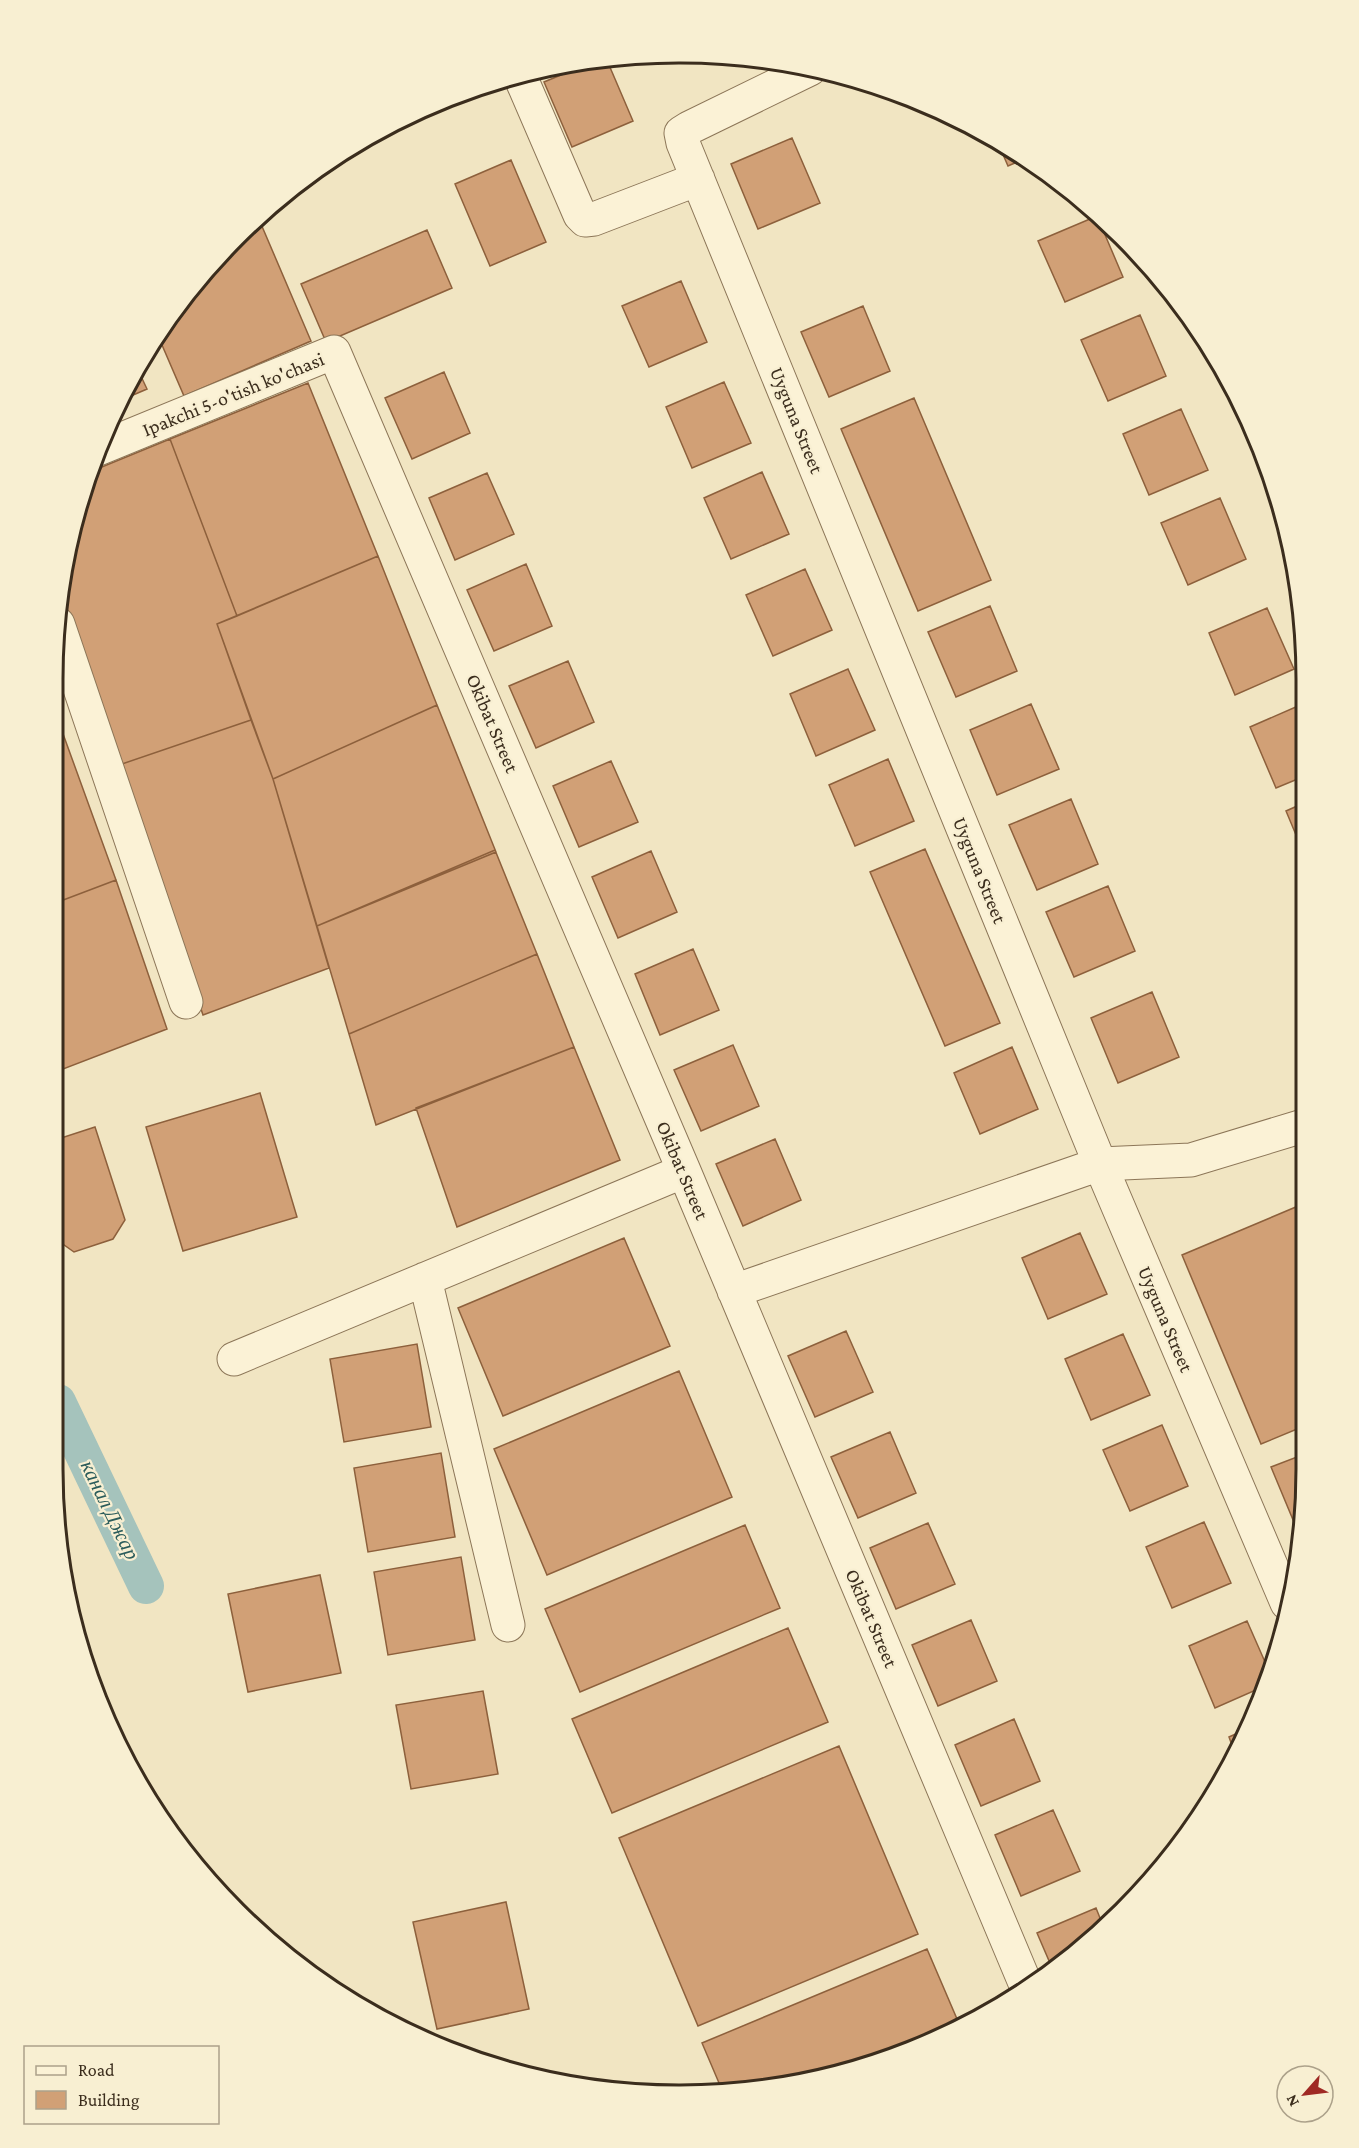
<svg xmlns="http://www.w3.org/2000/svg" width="1359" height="2148" viewBox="0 0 1359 2148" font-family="'Crimson Pro',serif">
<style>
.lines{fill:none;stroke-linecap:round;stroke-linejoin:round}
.canal{stroke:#a5c3bc;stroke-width:36}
.building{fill:#d1a076;stroke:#8d603c;stroke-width:1.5}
.minor-casing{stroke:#8c7658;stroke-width:35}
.minor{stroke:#fbf2d6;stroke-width:33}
.labels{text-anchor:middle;stroke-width:4.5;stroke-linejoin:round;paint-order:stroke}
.street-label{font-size:20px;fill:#3b2d1d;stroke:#f8efd2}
.water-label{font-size:21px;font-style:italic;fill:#2b5c5b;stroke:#f8efd2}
.rim{fill:none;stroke:#3b2d1d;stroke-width:3}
</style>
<rect width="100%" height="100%" fill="#f1e5c2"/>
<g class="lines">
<path class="canal" d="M 58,1402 L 146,1586"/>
</g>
<path class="building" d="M 602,58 L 606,58 L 633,121 L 572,147 L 544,82 Z
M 792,138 L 820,203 L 758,229 L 731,164 Z
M 998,143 L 1024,159 L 1008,166 Z
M 511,160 L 546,242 L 490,266 L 455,184 Z
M 1097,216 L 1123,277 L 1065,302 L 1038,241 Z
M 258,217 L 311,341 L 184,396 L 159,338 L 182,298 Z
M 427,230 L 452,288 L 326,342 L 301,284 Z
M 681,281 L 707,342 L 649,367 L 622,306 Z
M 863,306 L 890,371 L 829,397 L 801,332 Z
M 1140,315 L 1166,376 L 1108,401 L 1081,340 Z
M 139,372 L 147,389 L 124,399 Z
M 444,372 L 470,433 L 412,459 L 385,398 Z
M 724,382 L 751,443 L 692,468 L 666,407 Z
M 308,383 L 378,556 L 237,616 L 170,439 Z
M 914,398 L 991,580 L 918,611 L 841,429 Z
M 1181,409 L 1208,470 L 1149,495 L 1123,434 Z
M 170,439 L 237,616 L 217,624 L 251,720 L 119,765 L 60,589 L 92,471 Z
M 762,472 L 789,534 L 731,559 L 704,498 Z
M 487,473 L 514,534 L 455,560 L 429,498 Z
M 1220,498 L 1246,559 L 1188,585 L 1161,523 Z
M 378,556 L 437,705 L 273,779 L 217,624 Z
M 526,564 L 552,626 L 494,651 L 467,590 Z
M 805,569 L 832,630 L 773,656 L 746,595 Z
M 990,606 L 1017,671 L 956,697 L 928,632 Z
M 1267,608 L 1294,669 L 1235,695 L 1209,633 Z
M 568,661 L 594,722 L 536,748 L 509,686 Z
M 848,669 L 875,730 L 816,756 L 790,694 Z
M 1305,703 L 1305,776 L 1276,788 L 1250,727 Z
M 1031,704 L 1059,769 L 997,795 L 970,730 Z
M 437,705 L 496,852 L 317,926 L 273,779 Z
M 58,720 L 116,880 L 58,902 Z
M 251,720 L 273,779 L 329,968 L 203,1015 L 119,765 Z
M 888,759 L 914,821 L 855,846 L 829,785 Z
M 611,761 L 638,822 L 579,847 L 553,786 Z
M 1071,799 L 1098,864 L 1037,890 L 1009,825 Z
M 1304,803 L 1304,854 L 1286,811 Z
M 925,849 L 1000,1023 L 945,1046 L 870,872 Z
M 495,850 L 537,954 L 349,1034 L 317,926 Z
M 651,851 L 677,912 L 618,938 L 592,877 Z
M 116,880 L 167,1029 L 58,1071 L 58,902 Z
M 1108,886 L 1135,951 L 1074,977 L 1046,912 Z
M 693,949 L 719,1010 L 660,1035 L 635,974 Z
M 537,954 L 574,1047 L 376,1125 L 349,1034 Z
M 1152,992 L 1179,1057 L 1118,1083 L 1091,1018 Z
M 733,1045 L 759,1106 L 701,1131 L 674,1070 Z
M 574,1047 L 620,1160 L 457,1227 L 416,1108 Z
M 1012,1047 L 1038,1109 L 980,1134 L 954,1073 Z
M 260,1093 L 297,1217 L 183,1251 L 146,1127 Z
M 95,1127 L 125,1220 L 113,1239 L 74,1252 L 60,1242 L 58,1236 L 58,1139 Z
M 775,1139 L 801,1200 L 743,1226 L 716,1164 Z
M 1303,1204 L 1302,1427 L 1261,1444 L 1182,1255 Z
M 1080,1233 L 1107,1294 L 1048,1319 L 1022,1258 Z
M 624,1238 L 670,1346 L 503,1416 L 458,1308 Z
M 846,1331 L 873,1392 L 815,1417 L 788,1356 Z
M 1123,1334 L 1150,1395 L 1091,1420 L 1065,1359 Z
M 417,1344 L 431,1427 L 344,1442 L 330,1359 Z
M 679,1371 L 732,1497 L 547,1575 L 494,1449 Z
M 1162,1425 L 1188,1486 L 1130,1511 L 1103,1450 Z
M 890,1432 L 916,1493 L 858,1518 L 831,1457 Z
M 441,1453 L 455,1537 L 368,1552 L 354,1468 Z
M 1302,1455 L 1301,1525 L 1296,1527 L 1271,1467 Z
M 1204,1522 L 1231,1583 L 1172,1608 L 1146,1547 Z
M 928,1523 L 955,1584 L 896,1609 L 870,1548 Z
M 745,1525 L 780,1608 L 580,1692 L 545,1609 Z
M 461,1557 L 475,1640 L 388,1655 L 374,1572 Z
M 320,1575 L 341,1673 L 248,1692 L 228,1594 Z
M 971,1620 L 997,1681 L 938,1706 L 912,1645 Z
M 1247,1621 L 1269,1671 L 1265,1686 L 1215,1708 L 1189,1646 Z
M 788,1628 L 828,1722 L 612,1813 L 572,1719 Z
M 483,1691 L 498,1774 L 411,1789 L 396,1705 Z
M 1014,1719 L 1040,1781 L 981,1806 L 955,1745 Z
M 1247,1729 L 1234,1751 L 1229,1737 Z
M 839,1746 L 918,1934 L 698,2026 L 619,1838 Z
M 1053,1810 L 1080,1871 L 1021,1896 L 995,1835 Z
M 506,1902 L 529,2009 L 437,2029 L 413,1922 Z
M 1096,1908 L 1104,1928 L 1093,1940 L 1053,1970 L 1037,1933 Z
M 927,1949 L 960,2026 L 920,2048 L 842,2074 L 722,2090 L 702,2043 Z"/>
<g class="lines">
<defs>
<path id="minor" d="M 810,69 L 689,128 L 681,133 L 683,143 L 1100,1164 L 1287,1603
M 520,76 L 580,215 L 585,220 L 594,219 L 698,179
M 98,449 L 334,352 L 684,1171 L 1028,1990
M 58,624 L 186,1002
M 425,1279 L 508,1625
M 734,1291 L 1100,1164 L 1191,1160 L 1303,1126
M 234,1359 L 684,1171"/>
</defs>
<use href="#minor" class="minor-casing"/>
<use href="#minor" class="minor"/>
</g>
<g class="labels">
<g class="street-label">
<text transform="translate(233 394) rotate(-22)" y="7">Ipakchi 5-o'tish ko'chasi</text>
<text transform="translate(797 420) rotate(68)" y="7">Uyguna Street</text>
<text transform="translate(493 723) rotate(67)" y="7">Okibat Street</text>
<text transform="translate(980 870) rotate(68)" y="7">Uyguna Street</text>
<text transform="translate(683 1170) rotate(67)" y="7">Okibat Street</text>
<text transform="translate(1166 1319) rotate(67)" y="7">Uyguna Street</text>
<text transform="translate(872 1618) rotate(67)" y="7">Okibat Street</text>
</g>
<g class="water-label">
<text transform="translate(110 1510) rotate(64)" y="7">канал Джар</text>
</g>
</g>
<path d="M0 0H1359V2148H0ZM679 63H680A616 616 0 0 1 1296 679V1469A616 616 0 0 1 680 2085H679A616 616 0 0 1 63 1469V679A616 616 0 0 1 679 63Z" fill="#f8efd2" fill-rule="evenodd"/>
<path class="rim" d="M679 63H680A616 616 0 0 1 1296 679V1469A616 616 0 0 1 680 2085H679A616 616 0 0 1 63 1469V679A616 616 0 0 1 679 63Z"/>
<rect x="24" y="2046" width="195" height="78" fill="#f8efd2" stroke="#aca18a" stroke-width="1.5"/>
<rect x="36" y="2066" width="30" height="9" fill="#fbf2d6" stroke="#aca18a" stroke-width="1.5"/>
<text x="78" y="2076" font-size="18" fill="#3b2d1d">Road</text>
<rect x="36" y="2091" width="30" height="18" fill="#d1a076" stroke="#aca18a" stroke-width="1.5"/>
<text x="78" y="2106" font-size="18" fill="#3b2d1d">Building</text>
<g transform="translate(1305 2094) rotate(242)"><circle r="28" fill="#f8efd2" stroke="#aca18a" stroke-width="1.5"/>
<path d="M0-4.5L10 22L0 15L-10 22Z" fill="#9f2924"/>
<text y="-9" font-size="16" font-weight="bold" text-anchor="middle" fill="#3b2d1d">N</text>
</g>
</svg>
